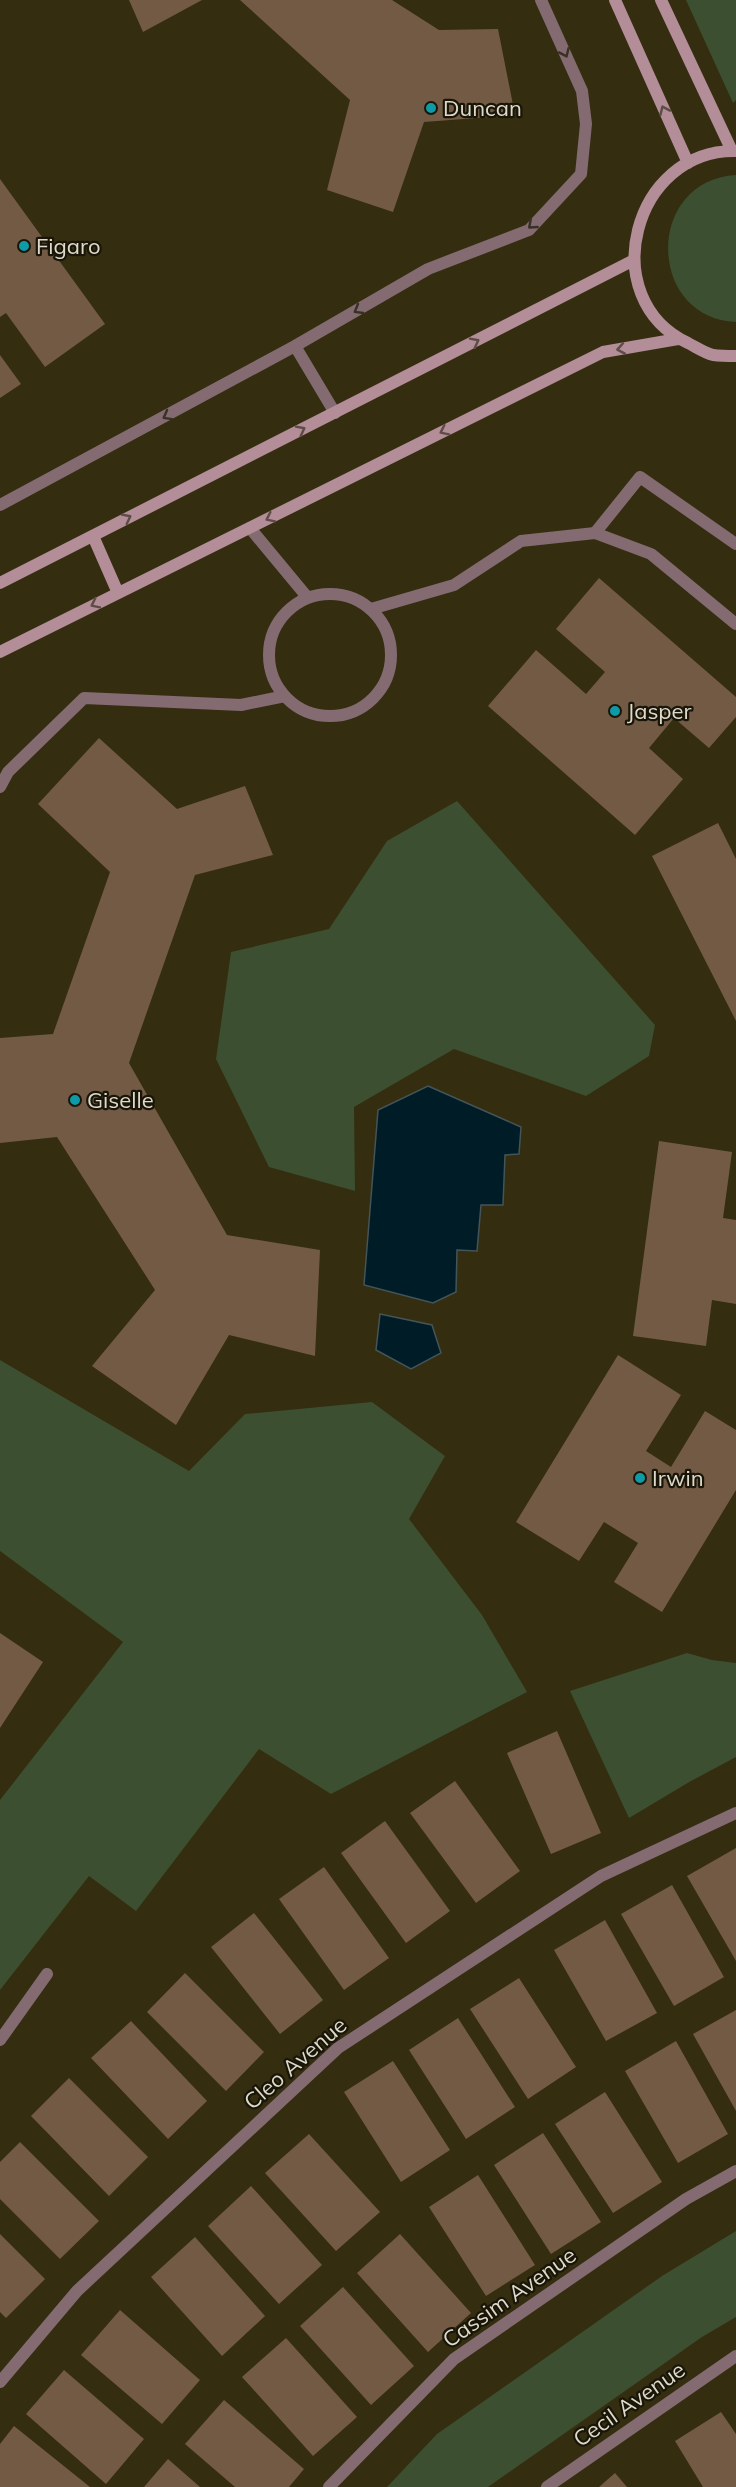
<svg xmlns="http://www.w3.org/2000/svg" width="736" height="2487" viewBox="0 0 736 2487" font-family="Mulish,sans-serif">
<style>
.green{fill:#3c4f31}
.water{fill:#001c27;stroke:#435558;stroke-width:1.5}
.building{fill:#735a45}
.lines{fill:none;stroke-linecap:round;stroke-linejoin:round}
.lane{stroke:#836b71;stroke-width:12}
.street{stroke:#836b71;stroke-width:12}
.secondary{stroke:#b38d97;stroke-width:12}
.oneway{stroke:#393028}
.oneway2{stroke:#5e4c49}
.culture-dot{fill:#0f9aa8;stroke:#191609;stroke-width:2}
.labels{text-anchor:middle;stroke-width:4.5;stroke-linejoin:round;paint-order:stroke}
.poi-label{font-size:22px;fill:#dedac9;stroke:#191609;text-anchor:start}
.street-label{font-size:22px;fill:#dedac9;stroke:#191609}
</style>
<rect width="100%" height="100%" fill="#342d10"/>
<path class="green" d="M 686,0 L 736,0 L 736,100 L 733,103 Z
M 736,175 L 736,322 C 646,318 645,180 736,175 Z
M 457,801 L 655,1025 L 649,1056 L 586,1096 L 454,1049 L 354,1107 L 355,1191 L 269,1167 L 216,1059 L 231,952 L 329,929 L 387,841 Z
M 0,1360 L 189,1471 L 245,1414 L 372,1402 L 445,1456 L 409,1519 L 482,1615 L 527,1692 L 331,1794 L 259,1749 L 136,1911 L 89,1876 L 0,1990 L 0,1800 L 123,1642 L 0,1551 Z
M 687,1653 L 712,1660 L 736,1663 L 736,1757 L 691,1781 L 629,1818 L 570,1691 Z
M 736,2231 L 736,2317 L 702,2337 L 488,2487 L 387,2487 L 437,2434 L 662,2276 Z"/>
<path class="water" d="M 428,1086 L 521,1127 L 519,1154 L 505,1155 L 503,1205 L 481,1205 L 477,1251 L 457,1250 L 456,1292 L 433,1303 L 364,1285 L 378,1110 Z
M 380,1314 L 432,1325 L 441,1353 L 411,1369 L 376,1350 Z"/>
<path class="building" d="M 129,0 L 202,0 L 143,32 Z
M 240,0 L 392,0 L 439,30 L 498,29 L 515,115 L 424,122 L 393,212 L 327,190 L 350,100 Z
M 0,179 L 105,324 L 45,367 L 6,313 L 0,317 Z
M 0,355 L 21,384 L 0,398 Z
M 599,578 L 736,697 L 736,717 L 709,748 L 674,718 L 649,748 L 683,779 L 635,835 L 488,706 L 536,650 L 586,694 L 605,672 L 556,629 Z
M 99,738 L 177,809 L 245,786 L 273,855 L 195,875 L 129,1063 L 227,1235 L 320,1250 L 315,1356 L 229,1335 L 176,1425 L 92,1366 L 155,1290 L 57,1137 L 0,1143 L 0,1038 L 53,1034 L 110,872 L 38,804 Z
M 718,823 L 736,859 L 736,1021 L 652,856 Z
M 659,1141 L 732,1152 L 723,1218 L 736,1220 L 736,1304 L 712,1300 L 706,1346 L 633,1336 Z
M 618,1355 L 681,1395 L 646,1451 L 671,1467 L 705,1411 L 736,1430 L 736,1490 L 662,1612 L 614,1582 L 638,1543 L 604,1522 L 579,1561 L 516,1522 Z
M 0,1633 L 43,1662 L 0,1728 Z
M 557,1731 L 601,1833 L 551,1854 L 507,1753 Z
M 455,1781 L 520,1871 L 476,1903 L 410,1813 Z
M 385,1821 L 450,1911 L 406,1943 L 341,1853 Z
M 736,1848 L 736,1961 L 687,1876 Z
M 324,1867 L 389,1958 L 344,1990 L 279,1899 Z
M 672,1885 L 724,1977 L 674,2006 L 621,1914 Z
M 254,1913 L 323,2000 L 280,2034 L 211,1947 Z
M 605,1920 L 657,2013 L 606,2041 L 554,1950 Z
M 185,1973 L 264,2052 L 226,2091 L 147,2012 Z
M 519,1978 L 576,2067 L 528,2099 L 470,2009 Z
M 736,2010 L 736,2111 L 693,2034 Z
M 458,2018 L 515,2107 L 466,2139 L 409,2050 Z
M 131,2021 L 207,2101 L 168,2139 L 91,2058 Z
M 676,2041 L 728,2134 L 678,2163 L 625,2071 Z
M 393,2061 L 450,2150 L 401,2182 L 344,2092 Z
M 69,2078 L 148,2157 L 109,2196 L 31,2116 Z
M 605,2092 L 662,2182 L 613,2213 L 555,2124 Z
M 543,2133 L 601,2222 L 551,2254 L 494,2165 Z
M 309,2134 L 380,2212 L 336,2251 L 265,2173 Z
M 20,2142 L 99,2221 L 60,2259 L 0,2199 L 0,2162 Z
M 478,2175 L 535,2265 L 486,2296 L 429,2207 Z
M 251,2186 L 322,2265 L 279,2304 L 208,2226 Z
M 0,2234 L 45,2279 L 6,2318 L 0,2312 Z
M 400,2234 L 471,2313 L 428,2352 L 357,2273 Z
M 195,2237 L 265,2316 L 222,2356 L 151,2277 Z
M 343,2287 L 414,2366 L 371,2405 L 300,2326 Z
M 120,2310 L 200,2380 L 162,2424 L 81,2355 Z
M 286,2338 L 357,2417 L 313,2456 L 242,2377 Z
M 64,2370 L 144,2439 L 106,2484 L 26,2414 Z
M 224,2400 L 304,2469 L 289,2487 L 235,2487 L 185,2444 Z
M 721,2412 L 736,2434 L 736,2487 L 703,2487 L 675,2441 Z
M 14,2426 L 90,2487 L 0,2487 L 0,2444 Z
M 168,2459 L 200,2487 L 144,2487 Z
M 615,2473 L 627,2487 L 599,2487 Z"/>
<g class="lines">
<path class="lane" d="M 595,533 L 640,477 L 736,544
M 0,2040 L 47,1974"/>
<path class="street" d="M 295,346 L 335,413
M 0,505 L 295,346 L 428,269 L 529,230 L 581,174 L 586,124 L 582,91 L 541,0
M 250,528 L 308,598
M269 655a61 61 0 1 1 122 0a61 61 0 1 1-122 0Z
M 371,609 L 454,585 L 521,541 L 595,533 L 651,554 L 736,624
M 0,787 L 8,772 L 84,698 L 241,705 L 285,696
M 0,2382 L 77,2291 L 338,2048 L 601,1876 L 736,1813
M 329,2487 L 454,2359 L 686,2199 L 736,2171
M 547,2487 L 736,2356"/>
<path class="secondary" d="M 615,0 L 688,163
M 661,0 L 732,151
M 736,151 C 633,149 594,299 688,343 C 696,347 705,353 713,355 C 721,356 729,356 736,356
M 93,536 L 118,593
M 0,583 L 634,260
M 0,652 L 603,352 L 678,339"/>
</g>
<defs><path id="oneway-chevron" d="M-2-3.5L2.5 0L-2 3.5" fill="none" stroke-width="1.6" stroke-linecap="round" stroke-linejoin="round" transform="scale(1.5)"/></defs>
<g class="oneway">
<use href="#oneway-chevron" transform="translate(565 53) rotate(66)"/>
<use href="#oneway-chevron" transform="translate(532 225) rotate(139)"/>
<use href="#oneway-chevron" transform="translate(358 310) rotate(150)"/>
<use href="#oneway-chevron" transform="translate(167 416) rotate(151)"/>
</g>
<g class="oneway2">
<use href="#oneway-chevron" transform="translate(664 110) rotate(-114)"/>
<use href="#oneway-chevron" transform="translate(475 342) rotate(-27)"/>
<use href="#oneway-chevron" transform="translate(621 349) rotate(170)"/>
<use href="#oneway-chevron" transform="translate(301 430) rotate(-27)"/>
<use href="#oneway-chevron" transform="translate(444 431) rotate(154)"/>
<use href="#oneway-chevron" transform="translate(127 518) rotate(-27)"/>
<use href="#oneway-chevron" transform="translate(270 518) rotate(154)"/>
<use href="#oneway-chevron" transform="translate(95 604) rotate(154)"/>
</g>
<g class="culture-dot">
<circle cx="431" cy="108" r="6"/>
<circle cx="24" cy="246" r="6"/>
<circle cx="615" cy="711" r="6"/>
<circle cx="75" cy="1100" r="6"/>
<circle cx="640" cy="1478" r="6"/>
</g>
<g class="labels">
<g class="poi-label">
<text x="443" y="116">Duncan</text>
<text x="36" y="254">Figaro</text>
<text x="627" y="719">Jasper</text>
<text x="87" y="1108">Giselle</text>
<text x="652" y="1486">Irwin</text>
</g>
<g class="street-label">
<text transform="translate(295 2063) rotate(-41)" y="8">Cleo Avenue</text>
<text transform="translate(509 2297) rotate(-35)" y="8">Cassim Avenue</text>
<text transform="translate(629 2404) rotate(-35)" y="8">Cecil Avenue</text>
</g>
</g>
</svg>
